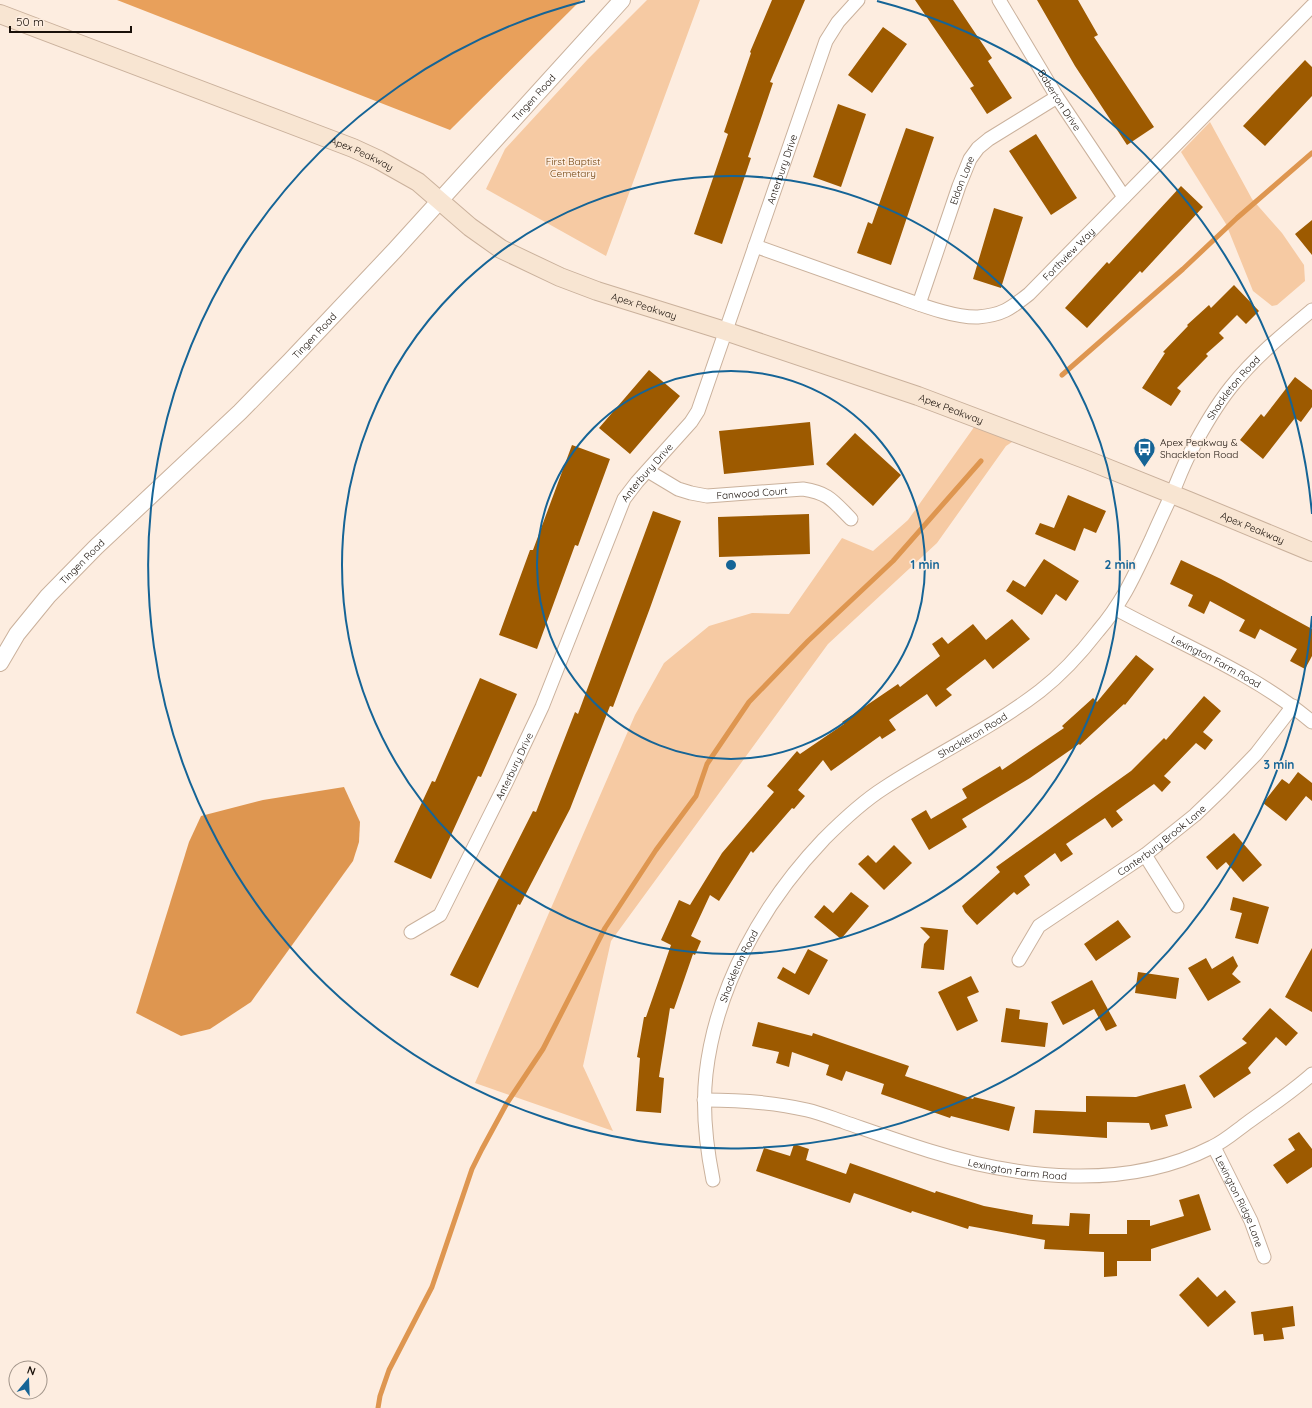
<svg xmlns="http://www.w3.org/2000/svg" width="1312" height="1408" viewBox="0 0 1312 1408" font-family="Quicksand,sans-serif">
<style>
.green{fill:#f6caa3}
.forest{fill:#e8a05b}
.water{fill:#de9650}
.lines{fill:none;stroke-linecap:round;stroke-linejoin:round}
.stream{stroke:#de9650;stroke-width:5}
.building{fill:#9d5a00}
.minor-casing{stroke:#cab19c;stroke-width:15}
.tertiary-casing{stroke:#cab19c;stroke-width:18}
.secondary-casing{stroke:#cab19c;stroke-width:20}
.minor{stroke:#fff;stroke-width:13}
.tertiary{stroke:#fff;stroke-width:16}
.secondary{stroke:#f8e5d2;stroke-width:18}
.ring{fill:none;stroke:#156496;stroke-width:2}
.labels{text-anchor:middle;stroke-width:3;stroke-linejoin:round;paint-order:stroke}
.street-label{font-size:10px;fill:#191009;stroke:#fdede0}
.park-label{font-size:10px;fill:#72420c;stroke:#fdede0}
.poi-label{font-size:10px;fill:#191009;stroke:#fdede0;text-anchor:start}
.centre{fill:#156496;stroke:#fdede0;stroke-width:2}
.ring-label{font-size:12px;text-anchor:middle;font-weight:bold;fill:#156496;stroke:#fdede0;stroke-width:3;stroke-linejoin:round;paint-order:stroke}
</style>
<rect width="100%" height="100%" fill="#fdede0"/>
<path class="green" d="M 647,0 L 700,0 L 606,256 L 486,189 L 505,149 L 588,59 Z
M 1210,122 L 1252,199 L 1282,233 L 1304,265 L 1305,281 L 1277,305 L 1272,306 L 1253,291 L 1226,224 L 1181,152 Z
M 977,423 L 1015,440 L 1006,446 L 937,543 L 828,644 L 611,941 L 583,1066 L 613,1131 L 475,1083 L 635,715 L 664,663 L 709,626 L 752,613 L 789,614 L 842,538 L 873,551 L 908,520 Z"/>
<path class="forest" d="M 117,0 L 581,0 L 450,130 Z"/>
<path class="water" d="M 344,787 L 360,822 L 359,842 L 353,861 L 251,1002 L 210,1029 L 181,1036 L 136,1013 L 189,842 L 201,816 L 263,800 Z"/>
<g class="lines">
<path class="stream" d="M 1062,375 L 1183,269 L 1237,218 L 1312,153
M 378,1408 L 380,1396 L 389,1370 L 432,1287 L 472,1169 L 482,1149 L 507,1103 L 543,1049 L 605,928 L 656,850 L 696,796 L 707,764 L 749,702 L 808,641 L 893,561 L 981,461"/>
</g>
<path class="building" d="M 772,0 L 805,0 L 770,82 L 773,83 L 748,157 L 751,158 L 722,244 L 694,234 L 728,134 L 724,132 L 751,53 L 750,52 Z
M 915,0 L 953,0 L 992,58 L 988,61 L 1012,98 L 987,114 L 970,88 L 974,86 Z
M 1037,0 L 1078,0 L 1098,35 L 1094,37 L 1154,127 L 1127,145 L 1075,66 Z
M 883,27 L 907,44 L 872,93 L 848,75 Z
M 1305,60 L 1312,67 L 1312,96 L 1265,146 L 1243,126 Z
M 838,104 L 866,114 L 841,187 L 813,177 Z
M 906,128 L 934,137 L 891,265 L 857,253 L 868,222 L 872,224 Z
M 1036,134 L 1077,198 L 1051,215 L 1009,151 Z
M 1181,186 L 1203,207 L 1142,273 L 1140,271 L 1087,328 L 1065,308 L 1107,262 L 1109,264 Z
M 994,208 L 1023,217 L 1001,288 L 973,279 Z
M 1312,220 L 1312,255 L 1295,234 Z
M 1234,285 L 1259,311 L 1246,324 L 1237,315 L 1219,333 L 1224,338 L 1206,354 L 1208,356 L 1177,388 L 1181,391 L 1171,406 L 1142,388 L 1165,353 L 1163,352 L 1188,326 L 1187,325 L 1209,305 L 1211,308 Z
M 649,370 L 680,396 L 630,454 L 599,428 Z
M 1295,377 L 1312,390 L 1312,407 L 1301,422 L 1295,418 L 1263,459 L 1240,440 L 1261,414 L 1264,417 Z
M 810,422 L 814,465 L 724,474 L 719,431 Z
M 855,433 L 901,475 L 873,506 L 826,464 Z
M 572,445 L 610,459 L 578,546 L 575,545 L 537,649 L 499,635 L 530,550 L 533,550 Z
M 1068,495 L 1106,511 L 1096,533 L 1084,528 L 1075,551 L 1035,534 L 1040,523 L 1054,528 Z
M 653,511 L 681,521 L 650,608 L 613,707 L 610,706 L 570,809 L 520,905 L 518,904 L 478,988 L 450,975 L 533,811 L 536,812 L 575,712 L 578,714 Z
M 809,514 L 810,554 L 719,557 L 718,517 Z
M 1044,559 L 1079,581 L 1066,601 L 1056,594 L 1042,615 L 1006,591 L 1013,580 L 1025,587 Z
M 1181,560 L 1221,579 L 1312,629 L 1312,656 L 1305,669 L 1290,661 L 1297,649 L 1260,629 L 1255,639 L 1239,631 L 1245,620 L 1210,601 L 1204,614 L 1188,606 L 1193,595 L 1170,584 Z
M 1012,619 L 1030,639 L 993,669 L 985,659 L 946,689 L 952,695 L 936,707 L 927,694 L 889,720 L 896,730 L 882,739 L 880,736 L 831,771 L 823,760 L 798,790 L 805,796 L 794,809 L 792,808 L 753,853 L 751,851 L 719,901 L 710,895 L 691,936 L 701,941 L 695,955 L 693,954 L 674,1009 L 670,1008 L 659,1077 L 664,1078 L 661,1113 L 636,1111 L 640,1058 L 637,1057 L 644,1017 L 646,1017 L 671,945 L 661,940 L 679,900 L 690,905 L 722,853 L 774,792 L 767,786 L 797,751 L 800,754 L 844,724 L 842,722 L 898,684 L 900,687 L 940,656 L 932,644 L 942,637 L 948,644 L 973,624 L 986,640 Z
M 1136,655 L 1154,669 L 1125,705 L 1124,704 L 1080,745 L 1079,744 L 1030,778 L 962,819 L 967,827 L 929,850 L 911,819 L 926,810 L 931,819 L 967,798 L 962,789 L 1000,766 L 1002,770 L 1064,728 L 1062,726 L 1093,698 L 1097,702 Z
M 480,678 L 517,694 L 481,777 L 478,776 L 431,879 L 394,862 L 432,781 L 435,782 Z
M 1204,696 L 1221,711 L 1203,732 L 1213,740 L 1205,750 L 1196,743 L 1164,776 L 1171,782 L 1162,792 L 1154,784 L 1116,811 L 1123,820 L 1112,828 L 1105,818 L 1066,844 L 1073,854 L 1061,862 L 1055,853 L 1024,876 L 1030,885 L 1017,895 L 1014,892 L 977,925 L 965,912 L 962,906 L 1000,872 L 996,867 L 1131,771 L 1164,738 L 1166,740 Z
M 1298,772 L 1312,783 L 1312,801 L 1306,796 L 1286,821 L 1263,803 L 1282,779 L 1289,784 Z
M 1234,833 L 1262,865 L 1243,882 L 1226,862 L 1217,870 L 1206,857 Z
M 894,845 L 912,863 L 884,890 L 858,864 L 868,855 L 876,863 Z
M 851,892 L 869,906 L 841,939 L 814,917 L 824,905 L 833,913 Z
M 1233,897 L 1269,907 L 1258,944 L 1235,938 L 1242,913 L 1230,910 Z
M 1118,920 L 1131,937 L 1096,961 L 1084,944 Z
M 920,927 L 948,930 L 944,970 L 921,968 L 924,944 L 930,937 Z
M 1312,948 L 1312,1012 L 1285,997 Z
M 808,949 L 828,960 L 809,995 L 777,978 L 783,967 L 795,974 Z
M 1233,956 L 1238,966 L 1232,974 L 1241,982 L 1208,1001 L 1188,968 L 1206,958 L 1212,969 Z
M 1138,972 L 1179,978 L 1176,999 L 1135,993 Z
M 971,976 L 979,992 L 967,997 L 978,1021 L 957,1031 L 938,992 Z
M 1092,980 L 1117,1026 L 1106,1031 L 1094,1009 L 1063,1025 L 1051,1002 Z
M 1006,1008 L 1020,1010 L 1019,1019 L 1048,1023 L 1045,1047 L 1001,1042 Z
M 1270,1008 L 1298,1033 L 1286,1046 L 1276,1037 L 1248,1068 L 1251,1073 L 1214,1098 L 1199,1076 L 1247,1043 L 1242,1039 Z
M 758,1022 L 812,1036 L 813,1033 L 909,1066 L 905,1076 L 973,1099 L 974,1097 L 1015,1107 L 1009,1131 L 951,1116 L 950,1118 L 881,1094 L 884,1084 L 846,1071 L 842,1081 L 826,1075 L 829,1065 L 792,1052 L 789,1067 L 776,1063 L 779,1052 L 752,1046 Z
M 1185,1084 L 1192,1108 L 1165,1115 L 1168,1126 L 1151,1130 L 1149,1123 L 1107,1122 L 1107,1138 L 1033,1133 L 1035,1110 L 1086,1112 L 1086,1096 L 1136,1097 Z
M 1299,1132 L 1312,1149 L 1312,1167 L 1287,1184 L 1273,1165 L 1295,1150 L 1288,1139 Z
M 794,1144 L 809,1149 L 806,1160 L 846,1174 L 850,1163 L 935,1193 L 936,1191 L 984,1206 L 1033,1215 L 1032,1224 L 1069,1226 L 1070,1213 L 1090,1214 L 1089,1234 L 1127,1234 L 1127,1220 L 1150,1220 L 1150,1226 L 1184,1216 L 1179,1200 L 1199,1194 L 1211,1230 L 1151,1249 L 1151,1261 L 1117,1261 L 1117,1276 L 1104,1277 L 1104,1252 L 1044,1249 L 1045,1240 L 969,1226 L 968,1229 L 912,1211 L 911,1213 L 854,1193 L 850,1203 L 756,1171 L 764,1148 L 790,1156 Z
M 1198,1277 L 1217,1297 L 1225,1290 L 1236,1302 L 1208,1327 L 1179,1295 Z
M 1293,1306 L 1295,1326 L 1282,1328 L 1284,1339 L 1264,1341 L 1263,1334 L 1254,1335 L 1251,1312 Z"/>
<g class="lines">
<defs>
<g id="minor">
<path id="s1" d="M 999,0 L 1057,97 L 1124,197"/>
<path id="s2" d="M 755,246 C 800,262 845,278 890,294 C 914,302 952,318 978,317 C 1002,315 1010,309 1029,294 L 1312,6"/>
<path id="s3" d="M 919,304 L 959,186 L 970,159 L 978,148 L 989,139 L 1057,97"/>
<path id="s4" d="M 648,471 L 678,489 L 691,493 L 707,496 L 803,489 C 829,493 833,501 851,519"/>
<path id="s5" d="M 1116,609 C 1182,645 1254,673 1312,722"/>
<path d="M 1145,855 L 1177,906"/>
<path id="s6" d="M 411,932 L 440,915 L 506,783 L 542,707 L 624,499 L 637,482 L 691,422 L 698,411 L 826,41 L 838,22 L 858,0"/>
<path id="s7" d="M 1019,960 L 1039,926 L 1145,855 L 1195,815 L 1222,789 L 1256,754 L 1293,706"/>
<path id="s8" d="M 704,1100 C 739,1100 773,1102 807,1110 C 820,1113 832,1118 844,1122 C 873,1132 901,1142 930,1151 C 1020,1179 1126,1191 1212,1147 C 1225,1141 1236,1131 1247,1123 C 1269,1107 1292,1092 1312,1074"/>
<path id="s9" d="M 1214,1147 L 1251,1221 L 1264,1257"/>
<path id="s10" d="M 713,1180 C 706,1145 702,1110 706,1074 C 716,986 763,903 824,839 C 842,821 862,802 884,788 C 934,755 992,728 1040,691 C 1062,674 1081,653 1098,631 C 1123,602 1135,574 1151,540 C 1158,524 1165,509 1172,494 C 1178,480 1183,466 1190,453 C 1202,430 1215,407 1231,387 C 1255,357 1283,334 1312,310"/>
</g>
<g id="tertiary">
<path id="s11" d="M 0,663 L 17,634 L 48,596 L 96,547 L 240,412 L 290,361 L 395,250 L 622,0"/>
</g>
<g id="secondary">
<path id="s12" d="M 0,14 L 353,148 L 379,160 L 418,182 L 470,227 L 501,249 L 560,277 L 597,291 L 725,331 L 918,396 L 1087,460 L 1189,501 L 1312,552"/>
</g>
</defs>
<use href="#minor" class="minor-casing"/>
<use href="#tertiary" class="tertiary-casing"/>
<use href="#secondary" class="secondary-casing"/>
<use href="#minor" class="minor"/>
<use href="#tertiary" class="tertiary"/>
<use href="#secondary" class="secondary"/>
</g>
<g class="ring">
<circle cx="731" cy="565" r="194"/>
<circle cx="731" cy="565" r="389"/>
<path d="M1312 616A583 583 0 1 1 585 1M877 1A583 583 0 0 1 1312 514"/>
</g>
<defs>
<symbol id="bus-pin" viewBox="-11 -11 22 30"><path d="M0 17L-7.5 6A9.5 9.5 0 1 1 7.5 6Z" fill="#156496" stroke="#fdede0"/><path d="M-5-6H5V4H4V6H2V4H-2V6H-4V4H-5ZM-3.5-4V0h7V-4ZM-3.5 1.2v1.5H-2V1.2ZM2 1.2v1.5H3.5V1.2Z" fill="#fff"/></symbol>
</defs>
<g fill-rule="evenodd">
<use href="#bus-pin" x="1132" y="436" width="25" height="34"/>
</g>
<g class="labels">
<g class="street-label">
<text dy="4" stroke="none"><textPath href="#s11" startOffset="779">Tingen Road</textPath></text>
<text dy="4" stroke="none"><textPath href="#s1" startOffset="117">Baberton Drive</textPath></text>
<text dy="4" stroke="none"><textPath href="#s12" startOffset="388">Apex Peakway</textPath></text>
<text dy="4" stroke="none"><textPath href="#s6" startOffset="860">Anterbury Drive</textPath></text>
<text dy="4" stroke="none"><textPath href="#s3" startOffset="131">Eldon Lane</textPath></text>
<text dy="4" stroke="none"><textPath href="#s2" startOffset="348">Forthview Way</textPath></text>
<text dy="4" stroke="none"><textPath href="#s12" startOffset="712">Apex Peakway</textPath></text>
<text dy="4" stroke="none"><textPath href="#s11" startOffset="455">Tingen Road</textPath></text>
<text dy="4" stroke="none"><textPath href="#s10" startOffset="1000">Shackleton Road</textPath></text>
<text dy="4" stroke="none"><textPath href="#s12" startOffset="1036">Apex Peakway</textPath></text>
<text dy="4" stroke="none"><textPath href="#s6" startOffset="524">Anterbury Drive</textPath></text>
<text dy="4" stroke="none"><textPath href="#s4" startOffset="110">Fanwood Court</textPath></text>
<text dy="4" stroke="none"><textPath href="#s12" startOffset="1360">Apex Peakway</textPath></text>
<text dy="4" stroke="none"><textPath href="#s11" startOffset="131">Tingen Road</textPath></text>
<text dy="4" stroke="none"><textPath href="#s5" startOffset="113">Lexington Farm Road</textPath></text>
<text dy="4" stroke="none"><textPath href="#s10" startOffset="556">Shackleton Road</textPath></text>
<text dy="4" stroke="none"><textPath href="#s6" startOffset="200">Anterbury Drive</textPath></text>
<text dy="4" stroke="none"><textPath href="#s7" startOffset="189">Canterbury Brook Lane</textPath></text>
<text dy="4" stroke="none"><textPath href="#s10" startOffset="220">Shackleton Road</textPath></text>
<text dy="4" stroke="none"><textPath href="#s8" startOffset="323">Lexington Farm Road</textPath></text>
<text dy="4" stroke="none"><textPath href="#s9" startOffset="60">Lexington Ridge Lane</textPath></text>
</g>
<g class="park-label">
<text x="573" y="165">First Baptist<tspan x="573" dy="12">Cemetary</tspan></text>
</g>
<g class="poi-label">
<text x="1160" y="446">Apex Peakway &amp;<tspan x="1160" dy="12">Shackleton Road</tspan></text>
</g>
</g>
<circle cx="731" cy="565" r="6" class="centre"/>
<g class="ring-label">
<text x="925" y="569">1 min</text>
<text x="1120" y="569">2 min</text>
<text x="1279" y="769">3 min</text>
</g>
<g transform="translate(28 1380) rotate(19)"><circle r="19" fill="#fdede0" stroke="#a2958a"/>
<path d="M0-3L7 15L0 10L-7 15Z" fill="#156496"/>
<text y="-6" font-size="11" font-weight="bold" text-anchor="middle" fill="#191009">N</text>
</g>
<path d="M10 26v6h121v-6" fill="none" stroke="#191009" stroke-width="2"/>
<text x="16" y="26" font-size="12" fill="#191009" stroke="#fdede0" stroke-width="3" paint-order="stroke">50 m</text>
</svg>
